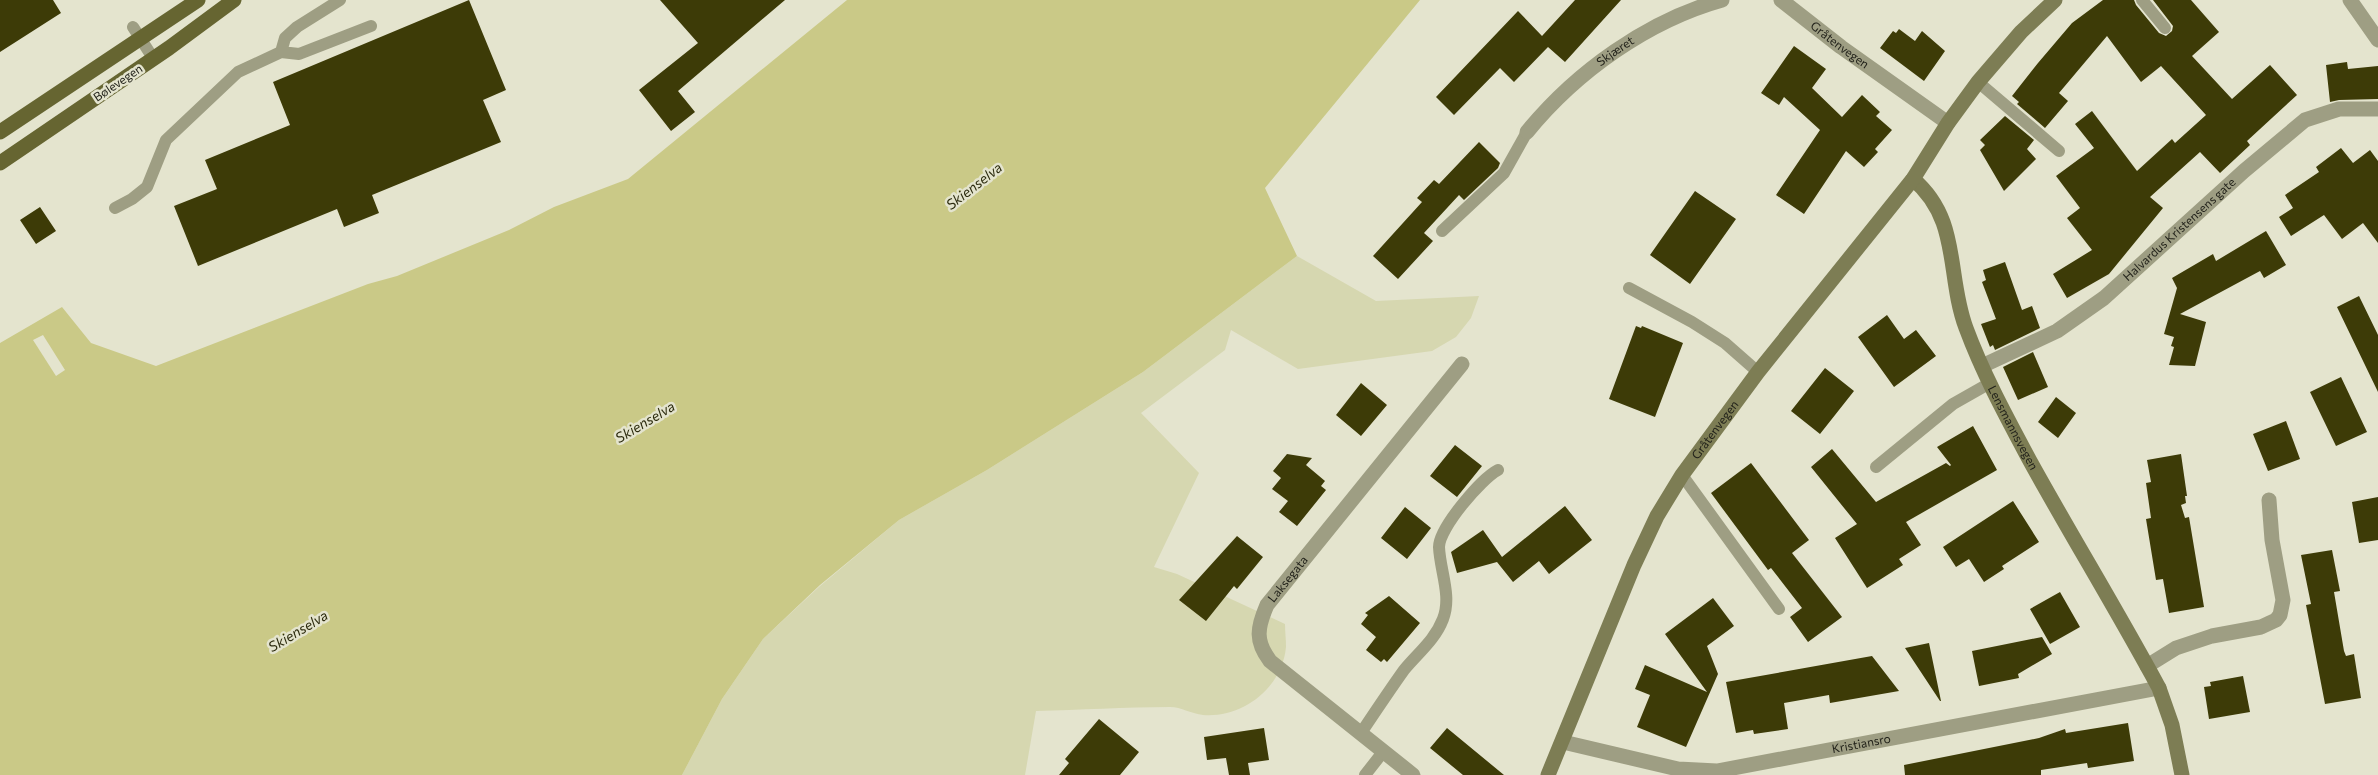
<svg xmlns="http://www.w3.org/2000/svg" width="2378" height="775" viewBox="0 0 2378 775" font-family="Commissioner,sans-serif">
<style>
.green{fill:#d6d7b0}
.water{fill:#cac987}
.pier{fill:#e4e4ce}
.building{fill:#3d3b07}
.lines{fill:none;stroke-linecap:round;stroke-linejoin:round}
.lane{stroke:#9e9e83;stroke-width:12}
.street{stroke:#9e9e83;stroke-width:15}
.secondary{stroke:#7d7d54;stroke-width:15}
.primary{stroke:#666531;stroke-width:15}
.labels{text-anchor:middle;stroke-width:5;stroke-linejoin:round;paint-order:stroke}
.street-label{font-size:12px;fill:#23231b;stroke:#e4e4ce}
.water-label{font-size:14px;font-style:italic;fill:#2c2b0e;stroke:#e4e4ce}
</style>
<rect width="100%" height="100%" fill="#e4e4ce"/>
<path class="green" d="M 1297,256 L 1376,301 L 1479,296 L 1471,318 L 1456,337 L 1432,351 L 1298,369 L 1231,330 L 1225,350 L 1141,413 L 1199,473 L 1154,567 L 1177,574 L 1285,624 C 1285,631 1286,639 1286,647 C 1282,688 1243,718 1203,715 C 1192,714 1181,707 1170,707 C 1125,707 1080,710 1036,711 L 1025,775 L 682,775 L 722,699 L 763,639 L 820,586 L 899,520 L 987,470 L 1143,372 Z"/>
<path class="water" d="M 847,0 L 1420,0 L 1265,188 L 1297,256 L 1143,372 L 987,470 L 899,520 L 820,585 L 763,639 L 722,699 L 682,775 L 0,775 L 0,343 L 62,307 L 91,343 L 156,366 L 368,284 L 397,276 L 509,230 L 554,207 L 628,179 Z"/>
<path class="pier" d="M 43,335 L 65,370 L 56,376 L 33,340 Z"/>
<path class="building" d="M 0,0 L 53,0 L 61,13 L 0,52 Z
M 469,0 L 506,90 L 483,100 L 501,142 L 372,195 L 379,213 L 344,227 L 337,209 L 198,266 L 174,206 L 217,189 L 205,160 L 290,125 L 273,82 Z
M 660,0 L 785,0 L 678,91 L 695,112 L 671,131 L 639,90 L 698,43 Z
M 1575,0 L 1621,0 L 1565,62 L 1548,47 L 1514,82 L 1500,68 L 1454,115 L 1436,97 L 1518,11 L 1542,36 Z
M 2103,0 L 2134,0 L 2136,5 L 2159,33 L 2166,36 L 2172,31 L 2173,26 L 2153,0 L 2191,0 L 2219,32 L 2192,56 L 2232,99 L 2270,65 L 2297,95 L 2247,141 L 2250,145 L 2220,173 L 2200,152 L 2150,197 L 2163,208 L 2109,274 L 2067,298 L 2053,274 L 2092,250 L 2067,218 L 2080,208 L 2056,176 L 2094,148 L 2075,124 L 2092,111 L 2137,171 L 2172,139 L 2175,143 L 2206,115 L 2161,66 L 2141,82 L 2107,36 L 2059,93 L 2068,101 L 2045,128 L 2017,104 L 2019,102 L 2012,96 L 2038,63 L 2072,23 Z
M 1899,29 L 1915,41 L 1922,31 L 1945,51 L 1924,81 L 1880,48 L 1893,31 L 1896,33 Z
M 1794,46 L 1826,69 L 1812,88 L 1842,117 L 1862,95 L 1880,112 L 1876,116 L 1892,130 L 1875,149 L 1878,152 L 1864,167 L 1846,151 L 1804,214 L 1776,195 L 1820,130 L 1784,97 L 1779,105 L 1761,93 Z
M 2347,62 L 2348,69 L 2378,66 L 2378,99 L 2339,100 L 2330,102 L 2326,65 Z
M 2005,116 L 2034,140 L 2027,149 L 2036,159 L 2004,191 L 1980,150 L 1985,145 L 1980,140 Z
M 1479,142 L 1500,163 L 1498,168 L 1464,200 L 1459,195 L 1424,233 L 1433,241 L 1398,279 L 1373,256 L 1422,202 L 1417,198 L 1434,180 L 1439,184 Z
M 2341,148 L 2353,163 L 2370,150 L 2378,161 L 2378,243 L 2363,223 L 2342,239 L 2324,215 L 2291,236 L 2279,217 L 2293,208 L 2285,195 L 2319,172 L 2316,167 Z
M 1695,191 L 1736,219 L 1690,284 L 1650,255 Z
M 40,207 L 56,231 L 36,244 L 20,220 Z
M 2266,231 L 2286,265 L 2264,278 L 2260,271 L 2180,314 L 2206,322 L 2195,366 L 2169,365 L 2174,347 L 2171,346 L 2174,337 L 2164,334 L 2177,288 L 2172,278 L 2213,254 L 2216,261 Z
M 2005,262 L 2022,310 L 2032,306 L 2040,328 L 1995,350 L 1993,345 L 1990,347 L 1981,324 L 1996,319 L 1982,282 L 1986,280 L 1983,270 Z
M 2359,296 L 2378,335 L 2378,392 L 2337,307 Z
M 1887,315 L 1904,339 L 1916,330 L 1936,356 L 1894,387 L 1858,337 Z
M 1636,326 L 1641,328 L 1642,326 L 1683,343 L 1655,417 L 1609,399 Z
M 2033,352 L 2048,387 L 2018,400 L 2003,367 Z
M 1825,368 L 1854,391 L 1820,434 L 1791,411 Z
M 2341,377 L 2367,432 L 2336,446 L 2310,392 Z
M 1361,383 L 1387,405 L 1361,436 L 1336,415 Z
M 2056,397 L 2076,413 L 2058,438 L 2038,422 Z
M 2286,421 L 2300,459 L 2268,471 L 2253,434 Z
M 1973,426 L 1997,470 L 1906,522 L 1921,545 L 1899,559 L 1903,565 L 1867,588 L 1835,538 L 1857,524 L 1811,467 L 1832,449 L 1876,502 L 1946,463 L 1950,466 L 1951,465 L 1937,447 Z
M 1455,445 L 1482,466 L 1457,497 L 1430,476 Z
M 1287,454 L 1312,458 L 1306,465 L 1325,481 L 1321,486 L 1326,490 L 1297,526 L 1279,512 L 1288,501 L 1272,489 L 1281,478 L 1273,471 Z
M 2181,454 L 2187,496 L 2185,496 L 2186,503 L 2181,505 L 2185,518 L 2189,517 L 2204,607 L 2169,613 L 2163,579 L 2156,580 L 2146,519 L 2151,518 L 2146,483 L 2151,482 L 2147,460 Z
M 1751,463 L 1809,540 L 1792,553 L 1842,617 L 1808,642 L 1790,617 L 1802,608 L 1771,568 L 1768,570 L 1711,493 Z
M 2378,497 L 2378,540 L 2359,543 L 2352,502 Z
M 2013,501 L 2039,542 L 2002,566 L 2004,569 L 1984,582 L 1969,559 L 1956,567 L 1943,547 Z
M 1565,506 L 1592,540 L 1549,574 L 1539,561 L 1513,582 L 1497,562 L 1457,573 L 1451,552 L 1483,530 L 1502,557 Z
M 1405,507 L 1431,528 L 1407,559 L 1381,538 Z
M 1237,536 L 1263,557 L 1237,589 L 1234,586 L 1206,621 L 1179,600 Z
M 2332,550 L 2340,591 L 2334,592 L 2344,651 L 2346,656 L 2354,654 L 2361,698 L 2325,704 L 2306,605 L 2311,604 L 2301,555 Z
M 2060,592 L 2080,627 L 2050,644 L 2030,609 Z
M 1389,596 L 1420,623 L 1387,662 L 1384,659 L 1381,662 L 1366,650 L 1376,637 L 1361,624 L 1368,615 L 1365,613 Z
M 1713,598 L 1734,626 L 1707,646 L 1718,674 L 1686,747 L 1637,727 L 1650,695 L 1635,689 L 1645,665 L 1707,692 L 1665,634 Z
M 2042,637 L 2052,654 L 2018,674 L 2019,678 L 1979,686 L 1972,651 Z
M 1929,643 L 1941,701 L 1940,701 L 1905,648 Z
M 1872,656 L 1899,691 L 1830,703 L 1829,695 L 1784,703 L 1788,729 L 1754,734 L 1753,730 L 1736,733 L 1726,682 Z
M 2243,676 L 2250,712 L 2209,719 L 2204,687 L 2211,686 L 2210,682 Z
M 1099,719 L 1139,752 L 1120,775 L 1059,775 L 1069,763 L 1065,759 Z
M 2128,723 L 2134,761 L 2088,768 L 2087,763 L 2041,770 L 2041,775 L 1905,775 L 1904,765 L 2039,738 L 2065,729 L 2066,733 Z
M 1264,728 L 1269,760 L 1248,763 L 1250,775 L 1229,775 L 1226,758 L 1207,760 L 1204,737 Z
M 1447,728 L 1504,775 L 1463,775 L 1430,748 Z"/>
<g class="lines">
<path class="lane" d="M 2142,0 L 2165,28
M 133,27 L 153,58
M 281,52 L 285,38 L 297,27 L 340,0
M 1978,82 L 2059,151
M 115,208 L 132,199 L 147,187 L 166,140 L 238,72 L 281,52 L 299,54 L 371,26
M 1442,231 L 1504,173 L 1527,132
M 1629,288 L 1692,322 L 1725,343 L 1758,372
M 1876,467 L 1953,404 L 1990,383
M 1682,475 L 1779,609
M 1361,733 C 1375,712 1389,691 1404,670 C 1418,653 1435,640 1443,619 C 1452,596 1440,571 1439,547 C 1439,528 1481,479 1498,470
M 1365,775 L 1383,752"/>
<g class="street">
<path id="s1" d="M 1781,0 L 1841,47 L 1948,123"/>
<path d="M 2350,0 L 2378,40"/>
<path id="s2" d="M 1527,132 C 1576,72 1647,21 1722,0"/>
<path id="s3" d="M 1982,366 L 2057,331 L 2104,298 L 2244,171 L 2305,120 L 2339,109 L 2378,109"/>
<path d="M 2147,666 L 2176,648 L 2212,636 L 2261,627 L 2276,620 L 2280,615 L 2283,600 L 2272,540 L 2269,500"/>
<path id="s4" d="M 1563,742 L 1678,769 L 1717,771 L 2159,688"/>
<path id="s5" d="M 1413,775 L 1270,661 C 1255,641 1257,628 1267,605 L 1462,364"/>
</g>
<g class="secondary">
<path id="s6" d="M 1913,179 C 1961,220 1946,274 1966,328 C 1983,374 2007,418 2030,461 C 2072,537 2118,612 2159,688 L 2172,725 L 2182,775"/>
<path id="s7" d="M 1548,775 L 1634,565 L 1657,516 L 1682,475 L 1758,372 L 1913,179 L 1948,123 L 1978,82 L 2021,32 L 2055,0"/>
</g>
<path class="primary" d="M 0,132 L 198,0
M 0,163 L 169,48 L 234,0"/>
</g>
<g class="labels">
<g class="street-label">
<text dy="4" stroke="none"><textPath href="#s1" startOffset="74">Gråtenvegen</textPath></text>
<text dy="4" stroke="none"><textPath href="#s2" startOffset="120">Skjæret</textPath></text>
<text transform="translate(118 83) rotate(-34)" y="4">Bølevegen</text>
<text dy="4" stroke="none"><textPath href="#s3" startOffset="242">Halvardus Kristensens gate</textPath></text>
<text dy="4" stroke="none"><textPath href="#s6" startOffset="272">Lensmannsvegen</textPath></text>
<text dy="4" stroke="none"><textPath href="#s7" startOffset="385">Gråtenvegen</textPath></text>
<text dy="4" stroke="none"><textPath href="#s5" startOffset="276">Laksegata</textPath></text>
<text dy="4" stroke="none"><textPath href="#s4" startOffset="304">Kristiansro</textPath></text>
</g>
<g class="water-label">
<text transform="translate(974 186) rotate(-38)" y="5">Skienselva</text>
<text transform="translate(645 422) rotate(-31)" y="5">Skienselva</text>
<text transform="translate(298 631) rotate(-31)" y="5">Skienselva</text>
</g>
</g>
</svg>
